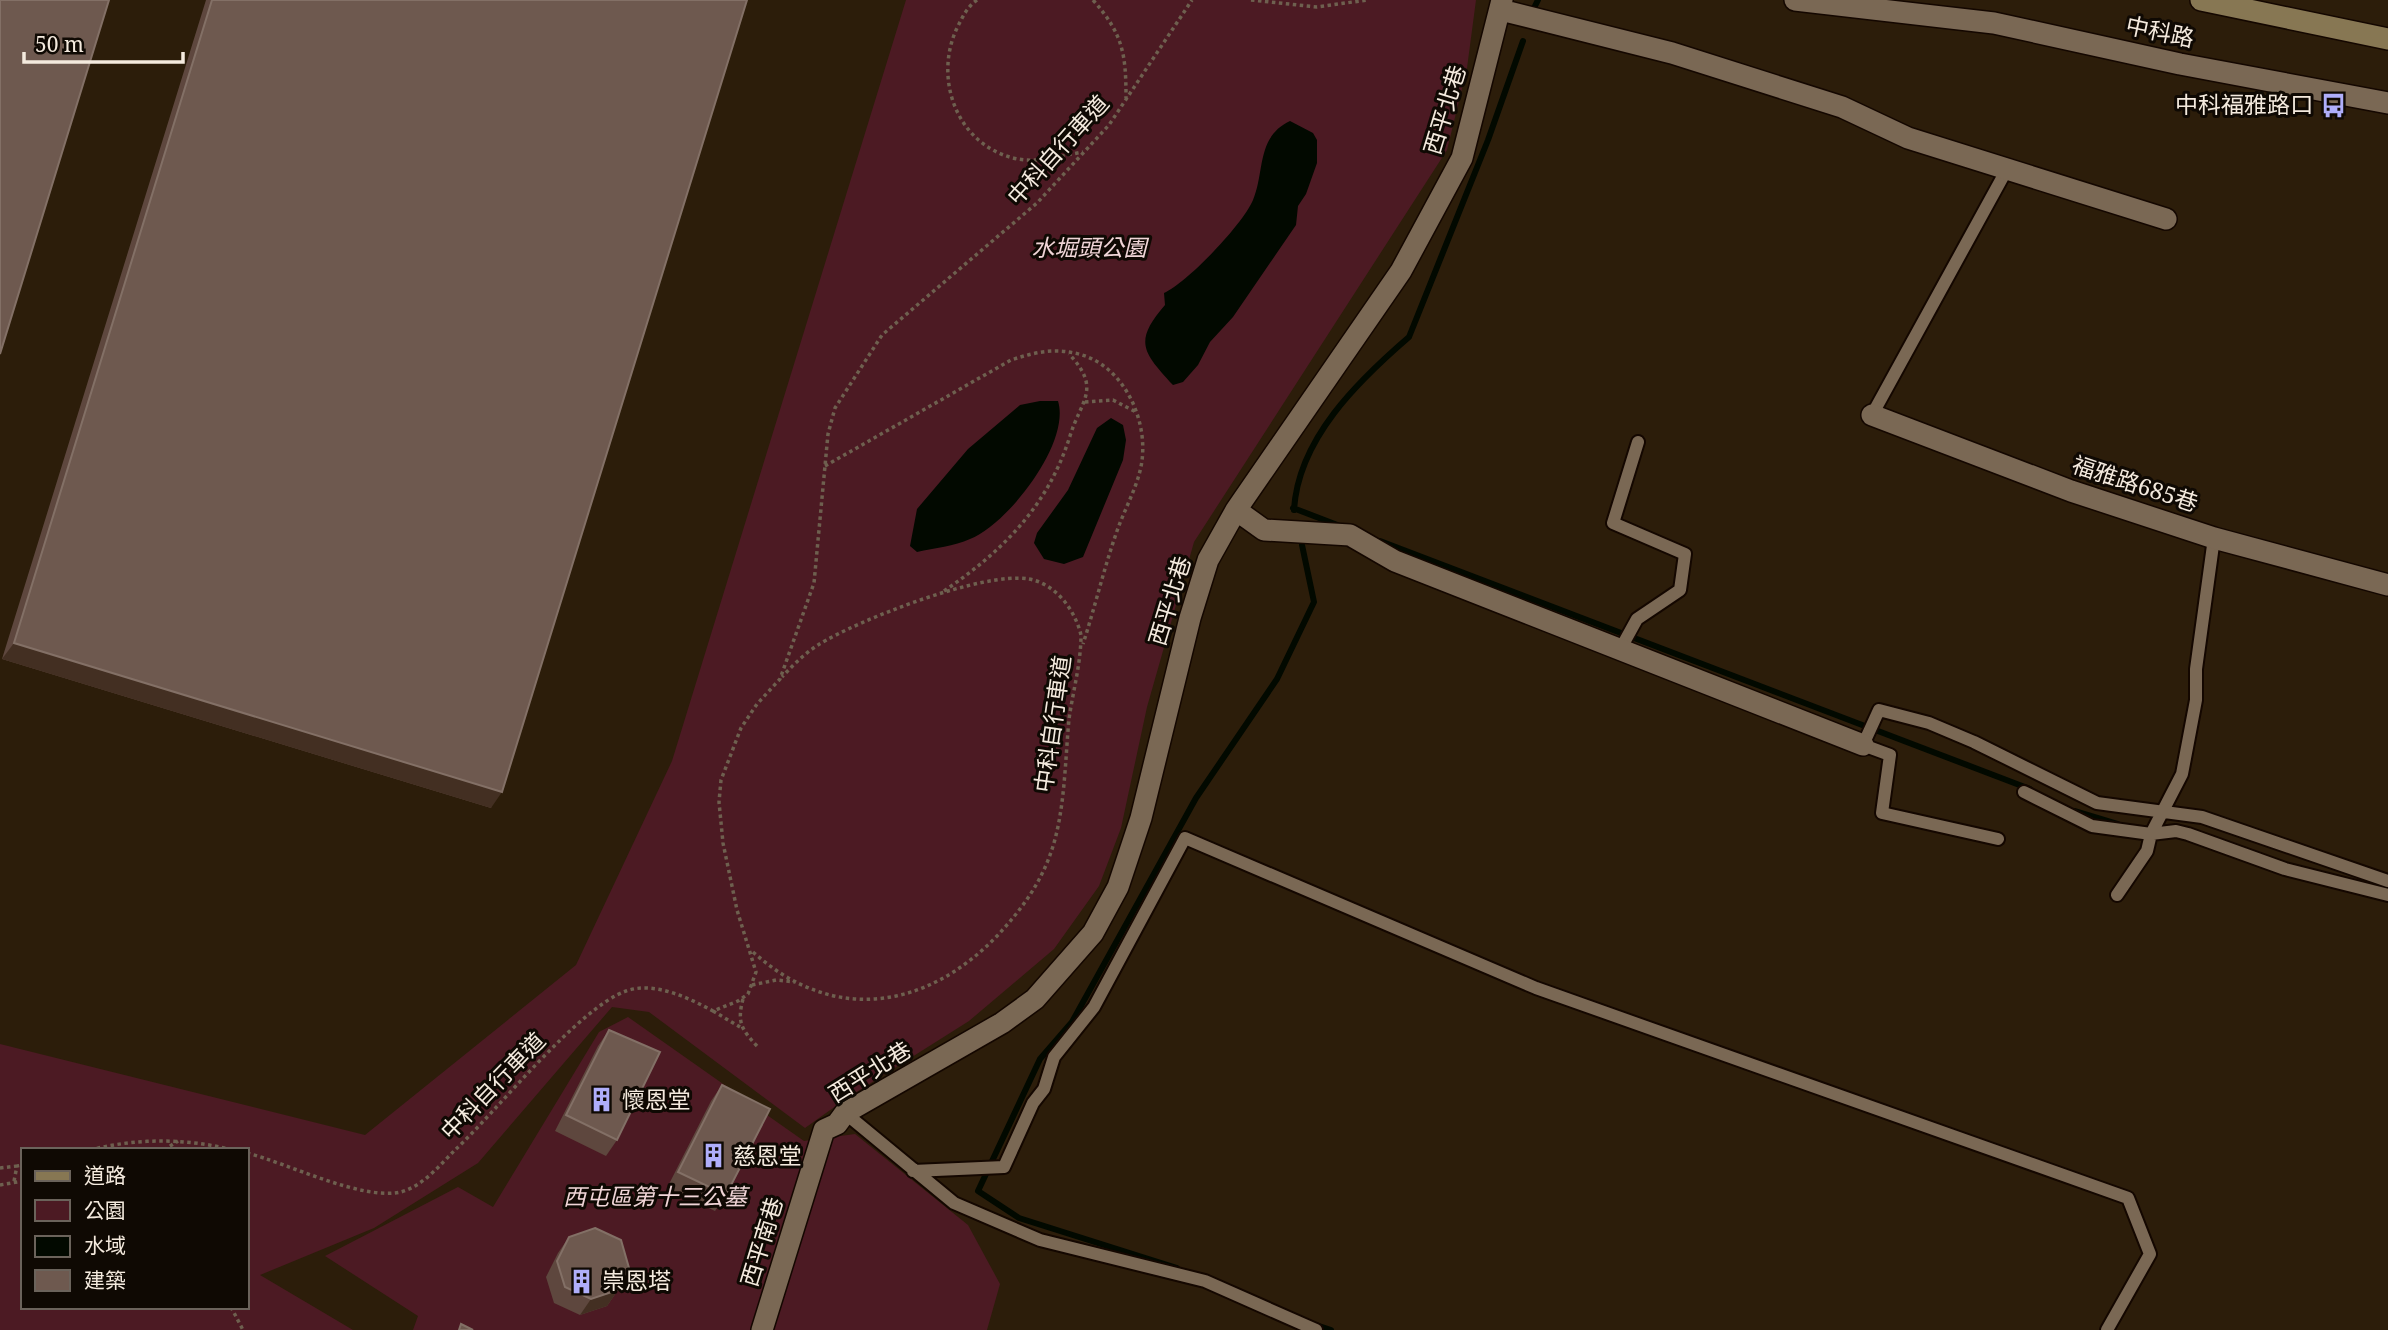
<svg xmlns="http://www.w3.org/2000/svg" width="2388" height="1330" viewBox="0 0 2388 1330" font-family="'Noto Serif','Noto Sans TC',serif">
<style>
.green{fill:#4c1a23;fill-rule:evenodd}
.water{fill:#020900}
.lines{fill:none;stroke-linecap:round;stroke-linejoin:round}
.stream{stroke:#020900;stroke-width:6}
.lane-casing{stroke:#140700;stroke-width:16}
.street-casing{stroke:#140700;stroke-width:24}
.secondary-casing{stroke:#140700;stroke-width:24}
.path{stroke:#6e604f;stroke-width:3.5;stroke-dasharray:3.5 3.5;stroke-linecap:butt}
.lane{stroke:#7a6854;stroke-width:12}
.street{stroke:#7a6854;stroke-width:21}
.secondary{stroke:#877753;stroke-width:21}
.wall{fill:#5e473e}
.shaded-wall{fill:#432f22}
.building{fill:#6e594f;stroke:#837066;stroke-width:2}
.labels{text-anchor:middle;stroke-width:6;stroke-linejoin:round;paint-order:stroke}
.street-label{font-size:23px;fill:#f4eade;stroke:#0f0903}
.poi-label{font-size:23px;fill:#f4eade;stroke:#0f0903;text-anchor:start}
.park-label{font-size:23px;font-style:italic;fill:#f0d5d7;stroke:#0f0903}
</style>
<rect width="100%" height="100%" fill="#2c1d0a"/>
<path class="green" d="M 906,0 L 1476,0 L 1467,68 L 1447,150 L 1194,542 L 1147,707 L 1121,828 L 1099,886 L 1054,949 L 969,1021 L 847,1098 L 805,1128 L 649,1012 L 612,1007 L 478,1163 L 374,1228 L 260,1275 L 353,1330 L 0,1330 L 0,1044 L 365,1135 L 576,965 L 672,761 ZM 23,1150 L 247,1150 L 247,1307 L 23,1307 Z
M 628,1017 L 804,1141 L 855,1134 L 968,1225 L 1000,1284 L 987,1330 L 413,1330 L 418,1316 L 325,1256 L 458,1187 L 493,1207 L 599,1032 Z"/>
<path class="water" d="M 1290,121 L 1313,133 L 1317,140 L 1317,163 L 1306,194 L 1298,206 L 1296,225 L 1233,317 L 1210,342 L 1198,365 L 1183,382 L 1173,385 C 1143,352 1133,342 1165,305 L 1164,293 C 1188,282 1243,224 1253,200 C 1265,172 1256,137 1290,121 Z
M 1040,401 L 1058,401 C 1071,443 1008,524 970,539 C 954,546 935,548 917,552 L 910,546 L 917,509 L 968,449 L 1020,405 Z
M 1111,418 L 1123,425 L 1126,440 L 1123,460 L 1083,557 L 1064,564 L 1044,559 L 1034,543 L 1037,533 L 1068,490 L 1097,428 Z"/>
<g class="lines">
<path class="stream" d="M 1534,8 L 1538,0
M 1293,508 L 1340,526
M 1294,510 C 1298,439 1358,381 1409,337 L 1488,140 L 1523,41
M 1380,541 L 2030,789
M 2075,811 L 2118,824
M 1177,1268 L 1019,1218 L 978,1191 L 1040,1059 L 1072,1022 L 1196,798 L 1277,679 L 1314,602 L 1302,545
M 1313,1324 L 1331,1330"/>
<defs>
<path id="lane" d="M 1872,415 L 2006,171
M 1621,648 L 1637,619 L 1680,590 L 1685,554 L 1613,523 L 1638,442
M 2024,792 L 2092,826 L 2151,834 L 2176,831 L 2188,834 L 2285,869 L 2388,895
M 1998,839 L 1882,813 L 1890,755 L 1863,745 L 1879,710 L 1929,723 L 1974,742 L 2097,803 L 2202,817 L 2388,881
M 2117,895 L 2147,851 L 2151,834 L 2182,774 L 2196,700 L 2196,669 L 2214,538
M 845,1113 L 954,1203 L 1040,1240 L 1205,1281 L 1316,1330
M 913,1171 L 1004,1167 L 1033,1103 L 1044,1089 L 1054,1057 L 1094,1007 L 1185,838 L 1536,988 L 2128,1198 L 2150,1254 L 2107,1330"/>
<path id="street" d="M 1795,0 L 1994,23 L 2180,64 L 2388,103
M 1501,10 L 1672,53 L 1842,107 L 1908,138 L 2166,219
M 1872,415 L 2071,491 L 2214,538 L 2388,585
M 1236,510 L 1264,530 L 1350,535 L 1395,561 L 1863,745
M 762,1330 L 824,1130 L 837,1124 L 845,1113 L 1002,1023 L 1035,999 L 1093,933 L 1118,887 L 1141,818 L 1190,618 L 1208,560 L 1236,510 L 1401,271 L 1462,158 L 1502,0"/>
<path id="secondary" d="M 2201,0 L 2388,39"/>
</defs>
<use href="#lane" class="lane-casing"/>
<use href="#street" class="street-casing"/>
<use href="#secondary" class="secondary-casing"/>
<path class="path" d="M 977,0 C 968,6 963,16 958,26 C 933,76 955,143 1013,158 C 1037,164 1059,156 1083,152
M 1093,0 C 1123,34 1126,54 1126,98
M 1251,0 L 1317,7 L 1367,0
M 1085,402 L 1113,400 L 1136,412
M 825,466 L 1011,360 C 1032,353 1052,348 1074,353 C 1124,362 1152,424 1140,471 C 1135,491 1124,511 1117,531 C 1104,568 1095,607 1083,644
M 944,591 C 1003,551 1048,506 1070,436 C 1081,400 1102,389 1069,354
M 753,952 C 834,1025 927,1009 998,935 C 1020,911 1039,886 1050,855 C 1065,815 1065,761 1069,719 C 1073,691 1081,663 1081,635 C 1075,610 1056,584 1029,579 C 983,571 858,620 818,645 C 804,654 793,665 782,677
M 752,985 L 776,980 L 795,982
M 743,999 C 737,1022 741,1029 757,1046
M 713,1011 L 740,1027
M 90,1150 C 137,1138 185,1138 233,1150
M 164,1150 L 178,1141
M 247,1153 C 287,1163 362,1201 401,1192 C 423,1186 440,1165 455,1150 C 497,1111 578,1008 626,991 C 654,981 689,998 713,1011 L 738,1001 L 748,994 L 756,972 L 737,910 L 723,843 L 719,802 L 721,780 L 741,728 L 757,704 L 780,679 L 814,583 L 828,434 L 835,408 L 882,335 L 1037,203 L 1109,125 L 1192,0
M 0,1168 L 17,1166
M 14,1181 L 17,1166 L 23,1165
M 0,1185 L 23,1181
M 231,1307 L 243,1330"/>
<use href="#lane" class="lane"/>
<use href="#street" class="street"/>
<use href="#secondary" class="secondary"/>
</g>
<path class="wall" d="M 206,0 L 747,0 L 491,808 L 2,659 Z
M 609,1030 L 617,1140 L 606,1156 L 555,1131 L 598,1046 Z
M 722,1085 L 726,1195 L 715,1211 L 667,1188 L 711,1101 Z
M 569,1237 L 618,1290 L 607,1306 L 580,1315 L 554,1303 L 546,1277 L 558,1253 Z"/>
<path class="shaded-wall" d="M 14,643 L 502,792 L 491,808 L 2,659 Z
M 618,1290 L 607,1306 L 580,1315 L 591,1299 Z"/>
<path class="building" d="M 0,0 L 109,0 L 0,354 Z
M 212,0 L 747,0 L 502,792 L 14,643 Z
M 609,1030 L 660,1052 L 617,1140 L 566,1115 Z
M 722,1085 L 770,1109 L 726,1195 L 678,1172 Z
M 595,1228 L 621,1240 L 629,1268 L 618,1290 L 591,1299 L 565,1287 L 557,1261 L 569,1237 Z
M 461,1324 L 473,1330 L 459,1330 Z"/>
<defs>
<symbol id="bus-bare" viewBox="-9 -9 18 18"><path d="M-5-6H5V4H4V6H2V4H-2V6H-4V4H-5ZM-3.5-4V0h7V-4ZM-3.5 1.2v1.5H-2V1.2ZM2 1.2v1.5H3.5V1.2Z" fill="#afaefa" stroke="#0f0903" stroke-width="2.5" paint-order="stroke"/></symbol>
<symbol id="building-bare" viewBox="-9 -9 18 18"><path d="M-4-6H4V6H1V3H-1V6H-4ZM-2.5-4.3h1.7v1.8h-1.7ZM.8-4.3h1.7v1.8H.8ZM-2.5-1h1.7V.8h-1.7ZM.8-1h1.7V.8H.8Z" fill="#afaefa" stroke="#0f0903" stroke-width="2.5" paint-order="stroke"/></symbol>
</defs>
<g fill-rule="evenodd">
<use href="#bus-bare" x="2316" y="88" width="35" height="35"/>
<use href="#building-bare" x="584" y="1082" width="35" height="35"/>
<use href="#building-bare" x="696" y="1138" width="35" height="35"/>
<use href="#building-bare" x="564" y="1264" width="35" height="35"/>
</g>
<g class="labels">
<g class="street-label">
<text transform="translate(2160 32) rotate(12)" y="8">中科路</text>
<text transform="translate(1445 110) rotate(-73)" y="8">西平北巷</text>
<text transform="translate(1058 150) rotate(-48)" y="8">中科自行車道</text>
<text transform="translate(2135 484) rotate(18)" y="8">福雅路685巷</text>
<text transform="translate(1170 601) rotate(-73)" y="8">西平北巷</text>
<text transform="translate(1053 724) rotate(-82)" y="8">中科自行車道</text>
<text transform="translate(870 1072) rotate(-32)" y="8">西平北巷</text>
<text transform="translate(493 1086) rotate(-46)" y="8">中科自行車道</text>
<text transform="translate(762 1242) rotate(-73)" y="8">西平南巷</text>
</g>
<g class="poi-label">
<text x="2313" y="113" text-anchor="end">中科福雅路口</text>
<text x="622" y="1108">懷恩堂</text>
<text x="733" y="1164">慈恩堂</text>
<text x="602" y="1289">崇恩塔</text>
</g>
<g class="park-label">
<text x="1089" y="256">水堀頭公園</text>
<text x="655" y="1205">西屯區第十三公墓</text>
</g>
</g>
<rect x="21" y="1148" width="228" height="161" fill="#0f0903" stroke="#6b635b" stroke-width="2"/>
<rect x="35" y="1171" width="35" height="10" fill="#877753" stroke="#6b635b" stroke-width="2"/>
<text x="84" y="1183" font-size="21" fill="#f4eade">道路</text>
<rect x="35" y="1200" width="35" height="21" fill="#4c1a23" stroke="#6b635b" stroke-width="2"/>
<text x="84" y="1218" font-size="21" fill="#f4eade">公園</text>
<rect x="35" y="1236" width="35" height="21" fill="#020900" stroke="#6b635b" stroke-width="2"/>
<text x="84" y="1253" font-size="21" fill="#f4eade">水域</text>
<rect x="35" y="1270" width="35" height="21" fill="#6e594f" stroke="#6b635b" stroke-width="2"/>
<text x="84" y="1288" font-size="21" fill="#f4eade">建築</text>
<path d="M24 52v10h159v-10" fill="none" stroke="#f4eade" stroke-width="3.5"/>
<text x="35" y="52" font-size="21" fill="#f4eade" stroke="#0f0903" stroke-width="5" paint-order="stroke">50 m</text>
</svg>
